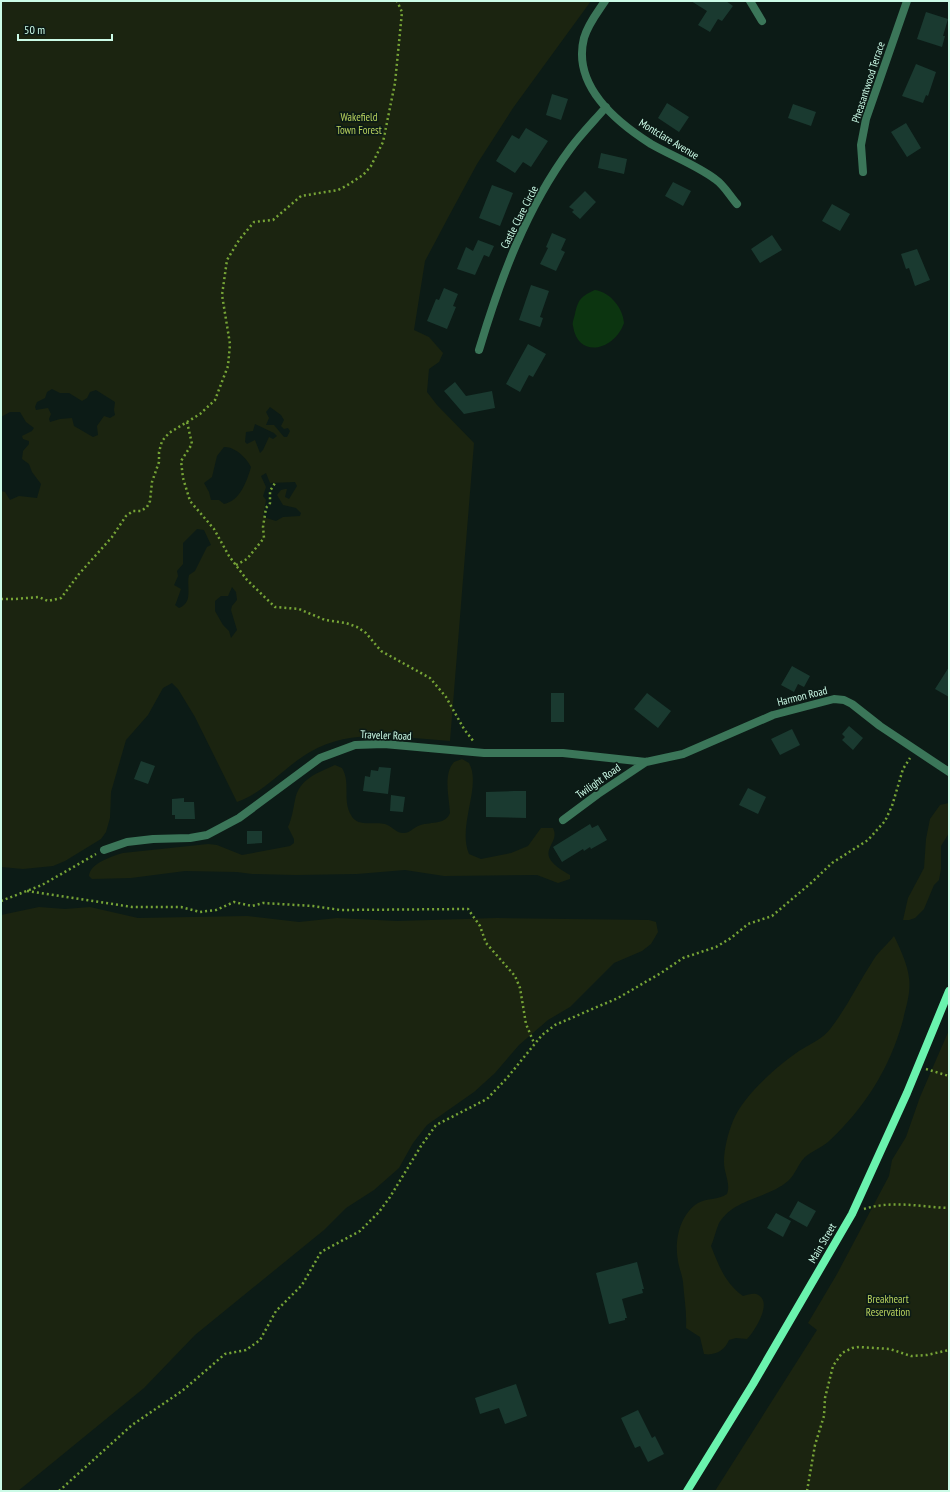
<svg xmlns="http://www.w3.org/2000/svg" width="950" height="1492" viewBox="0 0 950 1492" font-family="'PT Sans Narrow',sans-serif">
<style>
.green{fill:#1b2410;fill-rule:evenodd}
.water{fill:#0c3510}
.building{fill:#1a3a30}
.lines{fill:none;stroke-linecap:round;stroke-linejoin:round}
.path{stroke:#76a436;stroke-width:2.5;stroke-dasharray:2 3;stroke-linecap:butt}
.street{stroke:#3b7659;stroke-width:8}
.secondary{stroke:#6af3ae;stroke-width:8}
.labels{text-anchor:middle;stroke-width:3.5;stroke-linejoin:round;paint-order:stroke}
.street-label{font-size:11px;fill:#cbfbe7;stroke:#0c1b16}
.park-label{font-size:11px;fill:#b9d35e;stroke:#0c1b16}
</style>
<rect width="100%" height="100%" fill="#0c1b16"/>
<path class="green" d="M 1,1 L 591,1 L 513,108 L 477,164 L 450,214 L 425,261 L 414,330 L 429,337 L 443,353 L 439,362 L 429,369 L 427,392 L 437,405 L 474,443 L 450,741 C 403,738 352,727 310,752 C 284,767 265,792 237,802 L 195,717 L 178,689 L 172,683 L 163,688 L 148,715 L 126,740 L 111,792 L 110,818 L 106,832 L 101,839 L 65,861 L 53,866 L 23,869 L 1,867 L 1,491 L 5,492 L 10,500 L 19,496 L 37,498 L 41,484 L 32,472 L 29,464 L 22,459 L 23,451 L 29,444 L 29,441 L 23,439 L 22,436 L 32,431 L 34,428 L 26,422 L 20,412 L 10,412 L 1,417 ZM 52,389 L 60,393 L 69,393 L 82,401 L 87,398 L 90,392 L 96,390 L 115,402 L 114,410 L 115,415 L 110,418 L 104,416 L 97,426 L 98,435 L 93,437 L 74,426 L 72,418 L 60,419 L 50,422 L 49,419 L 51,414 L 48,408 L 36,410 L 35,407 L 37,402 L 45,398 L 47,392 ZM 270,407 L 281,415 L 284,420 L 281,426 L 284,429 L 288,428 L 290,431 L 287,437 L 284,437 L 274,425 L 266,425 L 269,418 L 266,412 ZM 255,424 L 274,433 L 277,436 L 273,439 L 269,437 L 263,450 L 260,453 L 255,440 L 247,444 L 245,442 L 246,432 L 253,431 ZM 224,447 C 234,446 247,458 251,467 C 247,481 240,501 224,504 L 219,500 L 211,500 L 209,492 L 204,483 L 212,477 L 217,456 ZM 266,473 L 270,483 L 295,482 L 297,486 L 289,499 L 285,497 L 287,489 L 285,489 L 281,490 L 277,495 L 283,505 L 296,508 L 301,513 L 300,516 L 283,517 L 276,521 L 263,517 L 266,500 L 263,496 L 266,487 L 261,476 ZM 197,529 L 204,530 L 211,545 L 207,547 L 195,571 L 189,575 C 186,587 194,602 179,608 L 175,605 L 176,603 L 181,589 L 174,585 L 178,576 L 177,571 L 183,564 L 183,543 ZM 232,587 L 236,592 L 237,600 L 232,606 L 231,610 L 237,630 L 231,638 L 229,631 L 223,625 L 215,611 L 215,601 L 221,596 L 228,596 Z
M 462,759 L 469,763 C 482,786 457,826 469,854 L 481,859 L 511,853 L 528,846 L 541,828 L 553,828 C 562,846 528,852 570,875 L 570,879 L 558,883 L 537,875 L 444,876 L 405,870 L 357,874 L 296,875 L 252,874 L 237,872 L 185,871 L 131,878 L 92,879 L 89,876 C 90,863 113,856 123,853 L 208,844 L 217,845 L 242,855 L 290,846 L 294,843 L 294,839 L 288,827 C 292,818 293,810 295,800 C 299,779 317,773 335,765 L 342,768 C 351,783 342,800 351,815 C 357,828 375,821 385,824 C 392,826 397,834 404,833 C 410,833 413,828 418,826 C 429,821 445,826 450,813 C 449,797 443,774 454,762 Z
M 949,803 L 949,833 L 941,846 L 941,869 L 939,880 L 934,885 L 924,909 L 915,918 L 909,920 L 903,920 L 908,898 L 924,868 L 926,839 L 930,819 L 940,805 Z
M 39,907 L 65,909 L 90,907 L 138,918 L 247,916 L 299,922 L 337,918 L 397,921 L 497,918 L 649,920 L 656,922 L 658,932 L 651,944 L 642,951 L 614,963 L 570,1007 L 548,1020 L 519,1045 L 495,1073 L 474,1092 L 427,1125 L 413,1143 L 399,1168 L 374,1190 L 346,1208 L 324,1230 L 195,1335 L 144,1388 L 18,1491 L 1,1491 L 1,915 Z
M 894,936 C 900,948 908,966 909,978 C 911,993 906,1006 903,1020 C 890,1068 864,1109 828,1142 C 821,1148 812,1151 805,1157 C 798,1164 795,1175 788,1181 C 767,1199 734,1198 719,1223 C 716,1230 714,1239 711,1246 C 719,1266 725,1283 743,1296 C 747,1295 753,1293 756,1294 C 775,1300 754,1332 747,1339 L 736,1338 L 729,1340 C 725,1350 715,1356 704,1354 L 700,1337 L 686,1328 C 687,1312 684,1297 683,1282 C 682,1274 679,1268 678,1261 C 674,1241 680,1214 698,1203 C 707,1198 718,1200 727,1194 C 731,1183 724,1174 724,1162 C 724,1149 728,1133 733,1121 C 743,1096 777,1066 799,1051 C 810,1044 823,1039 831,1028 C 847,1007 859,982 874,959 C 879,951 888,944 894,936 Z
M 949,1030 L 949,1491 L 715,1491 L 817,1330 L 808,1323 L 837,1274 L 889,1176 L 892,1160 L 906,1137 L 920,1097 Z"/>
<path class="water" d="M 595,290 C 610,292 623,308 624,323 C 614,351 578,359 573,326 C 572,323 574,318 575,314 C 578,300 581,296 595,290 Z"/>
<path class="building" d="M 691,1 L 726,1 L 733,6 L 722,21 L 718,19 L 710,32 L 698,25 L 707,11 Z
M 926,12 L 948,19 L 943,36 L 945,36 L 942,47 L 917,39 Z
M 916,64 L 936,72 L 928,96 L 926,95 L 923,103 L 902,96 Z
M 552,94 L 568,99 L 561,120 L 546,115 Z
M 667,103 L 689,117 L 679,132 L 658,118 Z
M 793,104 L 816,112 L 811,126 L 788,118 Z
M 906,123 L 921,148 L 907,157 L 891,132 Z
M 526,128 L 548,141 L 531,167 L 523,162 L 515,173 L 496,161 L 512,135 L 519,139 Z
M 601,153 L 627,159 L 624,174 L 598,168 Z
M 673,182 L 691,191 L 683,206 L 665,196 Z
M 492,185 L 513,193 L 500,226 L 479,218 Z
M 585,191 L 596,202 L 580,219 L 572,212 L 574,210 L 569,207 Z
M 832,204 L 850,214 L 840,231 L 822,221 Z
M 552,233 L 566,239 L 561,250 L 565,252 L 556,271 L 540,264 L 548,248 L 546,247 Z
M 772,235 L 782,250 L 760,263 L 751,249 Z
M 478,240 L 494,246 L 489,257 L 484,255 L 475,275 L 457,269 L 466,247 L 473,251 Z
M 917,249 L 930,280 L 915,286 L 909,268 L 906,269 L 901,254 Z
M 531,285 L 549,291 L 540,317 L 543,318 L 540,327 L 519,320 Z
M 444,288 L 458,294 L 453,306 L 456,307 L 447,329 L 427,321 L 436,299 L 439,300 Z
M 528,344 L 546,354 L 533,377 L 529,375 L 520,392 L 506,384 Z
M 455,382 L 466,396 L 492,391 L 495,408 L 464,414 L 444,391 Z
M 792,666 L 810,676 L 804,687 L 798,684 L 794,692 L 781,685 Z
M 949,667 L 949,697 L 935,689 Z
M 551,693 L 564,693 L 564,722 L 551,722 Z
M 647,693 L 671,711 L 658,728 L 634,709 Z
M 849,726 L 863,738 L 853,750 L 842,740 L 845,737 L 842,734 Z
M 792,729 L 800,745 L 780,755 L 771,739 Z
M 141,761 L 155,766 L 148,784 L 134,779 Z
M 379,767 L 391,768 L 388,794 L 363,791 L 365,776 L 370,777 L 371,770 L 378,771 Z
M 748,788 L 766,797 L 758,814 L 739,805 Z
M 514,791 L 526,791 L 526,818 L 486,817 L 486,792 Z
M 391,795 L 405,797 L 403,812 L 390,811 Z
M 184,798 L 184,802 L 194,802 L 195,819 L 175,819 L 175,815 L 172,815 L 172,799 Z
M 590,824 L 592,828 L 598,825 L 607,840 L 591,849 L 590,847 L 584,851 L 583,849 L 562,862 L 553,847 Z
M 247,831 L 262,831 L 262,843 L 247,844 Z
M 798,1201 L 816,1211 L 807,1227 L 789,1217 Z
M 776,1213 L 791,1221 L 783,1237 L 767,1228 Z
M 637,1262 L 644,1289 L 642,1289 L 643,1293 L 622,1299 L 627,1318 L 625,1318 L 625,1320 L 609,1324 L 596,1273 Z
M 516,1384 L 527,1416 L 505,1424 L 499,1408 L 480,1414 L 475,1398 Z
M 638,1410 L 652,1438 L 655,1436 L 664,1454 L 648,1462 L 640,1446 L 635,1448 L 621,1418 Z"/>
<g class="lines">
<path class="path" d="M 187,422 L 192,444 L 181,461 L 183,478 L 190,501 L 214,529 L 229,556 L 247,580 L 275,607 L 299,609 L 325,620 L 346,623 L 357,627 L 366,633 L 381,651 L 430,678 L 446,697 L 464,729 L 474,742
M 236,565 L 247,559 L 264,538 L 263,527 L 266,508 L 270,503 L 270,491 L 275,483
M 1,599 L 15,599 L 39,597 L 48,601 L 61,598 L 79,574 L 112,537 L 126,516 L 133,511 L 141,511 L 147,507 L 150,501 L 152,482 L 159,462 L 159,452 L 162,441 L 169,433 L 200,414 L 215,400 L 228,366 L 230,344 L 222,295 L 227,260 L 239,240 L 254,222 L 273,220 L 301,196 L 338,190 L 346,186 L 363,175 L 371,166 L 383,142 L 395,83 L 402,12 L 397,1
M 27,891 L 132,907 L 181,907 L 200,912 L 216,910 L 234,902 L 252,906 L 263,903 L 313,906 L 340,910 L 468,909 L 480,926 L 486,943 L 515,976 L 520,988 L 526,1024 L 534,1043
M 1,901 L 42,885 L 96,854
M 926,1069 L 949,1076
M 864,1209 C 892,1200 921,1207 949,1208
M 59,1491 L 132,1425 L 182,1391 L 225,1354 L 246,1350 L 260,1340 L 276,1311 L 302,1285 L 321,1252 L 360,1231 L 379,1212 L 390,1197 L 421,1146 L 436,1125 L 487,1099 L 507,1078 L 542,1035 L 555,1025 L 618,998 L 661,973 L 683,958 L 716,947 L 731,938 L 748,924 L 772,916 L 811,883 L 832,863 L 868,840 L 885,821 L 892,806 L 903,769 L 910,758
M 807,1491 L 815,1445 L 824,1416 L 825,1398 L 833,1366 L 842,1353 L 852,1348 L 859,1347 L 890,1349 L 911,1356 L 927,1355 L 949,1350"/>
<path class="street" d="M 605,1 C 597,13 588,24 584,38 C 572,85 616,122 651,144 C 672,156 696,165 715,179 C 724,185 730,196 737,204
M 750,1 L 762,21
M 863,172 L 861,145 L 866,119 L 907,1
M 479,350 C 500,280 526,208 570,149 C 581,134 594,121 606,107
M 563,820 L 598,794 L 646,762
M 104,850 L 127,842 L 153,839 L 190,838 L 207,835 L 239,818 L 320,758 L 355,745 L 384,744 L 484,753 L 563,753 L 646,762 L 683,754 L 773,715 L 834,699 L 844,700 L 852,704 L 880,726 L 949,772"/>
<path class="secondary" d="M 687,1491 L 753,1384 L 852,1214 L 907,1093 L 949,991"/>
</g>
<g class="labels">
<g class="street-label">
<text transform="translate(868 82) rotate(-72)" y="4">Pheasantwood Terrace</text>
<text transform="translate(669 139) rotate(31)" y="4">Montclare Avenue</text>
<text transform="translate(519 217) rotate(-63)" y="4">Castle Clare Circle</text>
<text transform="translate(802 696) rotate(-14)" y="4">Harmon Road</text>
<text transform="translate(386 735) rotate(2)" y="4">Traveler Road</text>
<text transform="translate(598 781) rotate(-35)" y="4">Twilight Road</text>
<text transform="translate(822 1243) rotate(-60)" y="4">Main Street</text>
</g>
<g class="park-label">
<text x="359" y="121">Wakefield<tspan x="359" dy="13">Town Forest</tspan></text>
<text x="888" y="1303">Breakheart<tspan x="888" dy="13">Reservation</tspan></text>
</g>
</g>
<rect width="950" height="1492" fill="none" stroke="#cbfbe7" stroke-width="4"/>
<path d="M18 34v6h94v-6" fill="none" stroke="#cbfbe7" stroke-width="2"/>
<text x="24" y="34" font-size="12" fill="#cbfbe7" stroke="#0c1b16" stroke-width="3" paint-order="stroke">50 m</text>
</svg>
